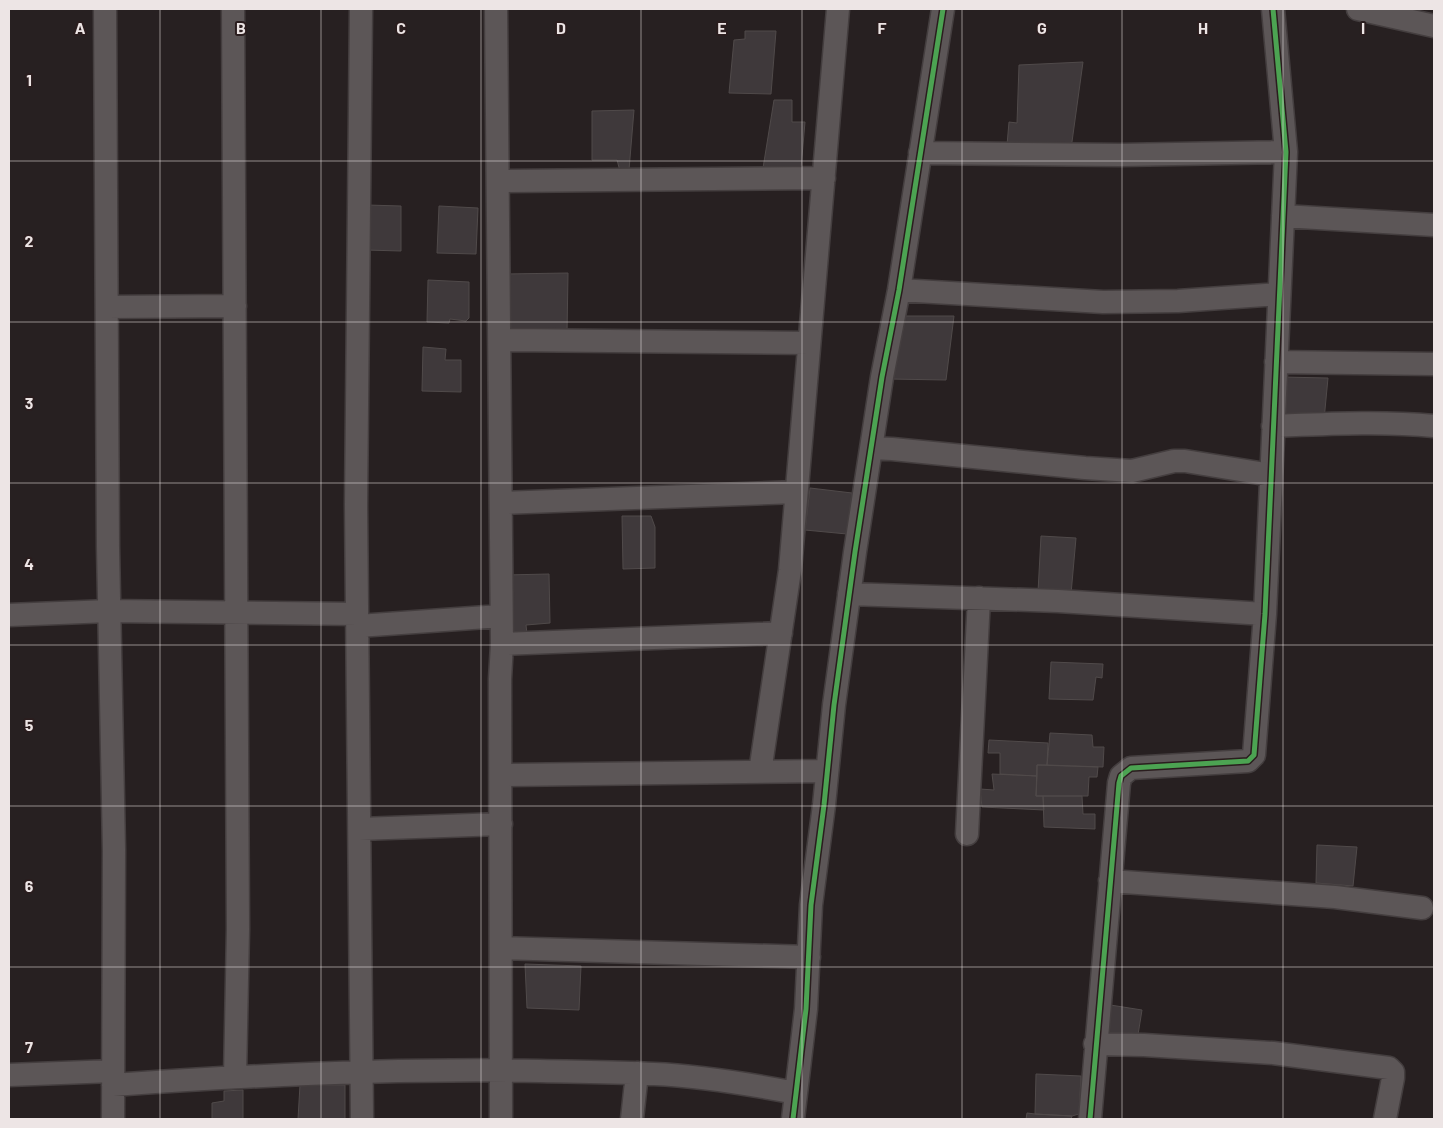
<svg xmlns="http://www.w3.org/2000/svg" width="1443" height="1128" viewBox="0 0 1443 1128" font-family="Barlow,sans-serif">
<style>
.building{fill:#3f393b;stroke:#504a4a}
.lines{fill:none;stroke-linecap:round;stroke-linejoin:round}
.street-casing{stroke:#443e3f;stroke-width:25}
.street{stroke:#5c5657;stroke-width:22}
.cycleway-casing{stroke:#2a1d1e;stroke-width:8}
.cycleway{stroke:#4ca352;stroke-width:5}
.grid{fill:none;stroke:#ede5e5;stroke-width:1;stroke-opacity:0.55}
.grid-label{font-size:16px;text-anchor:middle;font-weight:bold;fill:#ede5e5;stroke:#2a1d1e;stroke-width:4;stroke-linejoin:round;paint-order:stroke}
</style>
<rect width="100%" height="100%" fill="#272021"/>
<path class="building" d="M 745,31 L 776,31 L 771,94 L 729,93 L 734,40 L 745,39 Z
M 1083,62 L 1071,149 L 1007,145 L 1009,122 L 1017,123 L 1019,65 Z
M 774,100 L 792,100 L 792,122 L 805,122 L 801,168 L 763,168 Z
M 634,110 L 629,170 L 620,171 L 617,160 L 592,160 L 592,111 Z
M 367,205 L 401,206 L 401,251 L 366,250 Z
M 439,206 L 478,208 L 476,254 L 437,253 Z
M 568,273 L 567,334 L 506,329 L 506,274 Z
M 428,280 L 469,282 L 469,318 L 466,321 L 450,319 L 449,323 L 427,322 Z
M 900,316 L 954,316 L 946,380 L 889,379 Z
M 423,347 L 446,349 L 445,360 L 461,360 L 461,392 L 422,391 Z
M 1281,377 L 1328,378 L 1324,420 L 1278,420 Z
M 810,488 L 852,493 L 847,534 L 805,530 Z
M 622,516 L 651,516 L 655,527 L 655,568 L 623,569 Z
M 1041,536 L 1076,538 L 1071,594 L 1038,592 Z
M 549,574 L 550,623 L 526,625 L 527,634 L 505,635 L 505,575 Z
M 1051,662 L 1103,664 L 1102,678 L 1096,677 L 1093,700 L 1049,699 Z
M 1050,733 L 1092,735 L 1093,747 L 1104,747 L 1103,767 L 1047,765 Z
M 989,740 L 1048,743 L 1047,765 L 1037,765 L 1037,776 L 1000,774 L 1000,753 L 988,753 Z
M 1037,765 L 1098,767 L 1097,777 L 1089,777 L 1088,796 L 1036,796 Z
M 992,774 L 1037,776 L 1036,796 L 1043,796 L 1044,810 L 982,807 L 980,789 L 994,790 Z
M 1043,796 L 1082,796 L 1083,814 L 1095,814 L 1095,829 L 1044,827 Z
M 1317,845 L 1357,847 L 1353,886 L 1316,883 Z
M 525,964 L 581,966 L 579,1010 L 527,1008 Z
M 1104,1004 L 1142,1010 L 1137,1041 L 1099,1041 Z
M 1036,1074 L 1081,1076 L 1079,1114 L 1072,1116 L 1035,1114 Z
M 300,1085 L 345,1085 L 345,1119 L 298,1119 Z
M 243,1090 L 243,1119 L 212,1119 L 212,1103 L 224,1101 L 224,1091 Z
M 1027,1113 L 1035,1114 L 1072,1116 L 1071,1119 L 1026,1119 Z"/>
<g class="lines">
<defs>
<path id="street" d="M 105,9 L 108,547 L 114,850 L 113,1119
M 233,9 L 238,929 L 235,1077
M 361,9 L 356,505 L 362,1119
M 496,9 L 502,644
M 1358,9 L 1434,26
M 920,153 L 1121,155 L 1286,152
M 498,181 L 824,178
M 1283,216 L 1434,225
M 899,290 L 1103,302 L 1178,301 L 1279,294
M 107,307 L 235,306
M 500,340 L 809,343
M 1276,362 L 1434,364
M 1273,426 C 1326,424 1381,421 1434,426
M 871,448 L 892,449 L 1085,468 L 1132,471 L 1174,461 L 1185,461 L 1271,475
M 501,503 L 796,492
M 849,594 L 1058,601 L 1265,614
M 9,615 L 109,611 L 357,614
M 358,626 L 501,616
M 760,772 L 790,570 L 838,9
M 501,775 L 827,771
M 360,829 L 501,824
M 967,834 L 979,598
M 1110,881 L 1335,897 L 1422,908
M 501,948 L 809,957
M 1095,1044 L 1144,1045 L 1273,1053 L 1389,1068 L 1393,1072 L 1393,1078 L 1385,1119
M 9,1075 L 113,1071
M 113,1085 C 255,1075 398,1068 540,1071 C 578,1072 616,1072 654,1074 C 702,1076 749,1084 796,1093
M 501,1119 L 500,679 L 502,644 L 781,633
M 632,1119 L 637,1073
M 793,1119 L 806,1009 L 811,905 L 824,805 L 834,705 L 855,552 L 882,377 L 899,290 L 943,9
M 1090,1119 L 1119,783 L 1121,776 L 1131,768 L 1248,761 L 1254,755 L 1265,614 L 1286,152 L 1273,9"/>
</defs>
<use href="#street" class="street-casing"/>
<use href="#street" class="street"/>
<defs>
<path id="cycleway" d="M 793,1119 L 806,1009 L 811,905 L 824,805 L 834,705 L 855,552 L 882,377 L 899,290 L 943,9
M 1090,1119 L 1119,783 L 1121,776 L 1131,768 L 1248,761 L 1254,755 L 1265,614 L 1286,152 L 1273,9"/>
</defs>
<use href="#cycleway" class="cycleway-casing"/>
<use href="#cycleway" class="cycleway"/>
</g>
<path class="grid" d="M 160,9 L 160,1119M 321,9 L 321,1119M 481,9 L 481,1119M 641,9 L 641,1119M 802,9 L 802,1119M 962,9 L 962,1119M 1122,9 L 1122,1119M 1283,9 L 1283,1119M 9,161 L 1434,161M 9,322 L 1434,322M 9,483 L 1434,483M 9,645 L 1434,645M 9,806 L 1434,806M 9,967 L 1434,967"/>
<g class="grid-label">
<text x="80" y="34">A</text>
<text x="241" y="34">B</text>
<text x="401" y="34">C</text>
<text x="561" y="34">D</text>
<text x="722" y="34">E</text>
<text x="882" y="34">F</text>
<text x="1042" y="34">G</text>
<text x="1203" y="34">H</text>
<text x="1363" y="34">I</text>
<text x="29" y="86">1</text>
<text x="29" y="247">2</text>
<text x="29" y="409">3</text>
<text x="29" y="570">4</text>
<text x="29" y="731">5</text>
<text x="29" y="892">6</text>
<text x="29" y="1053">7</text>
</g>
<rect width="1443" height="1128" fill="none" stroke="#ede5e5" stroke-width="20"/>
</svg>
